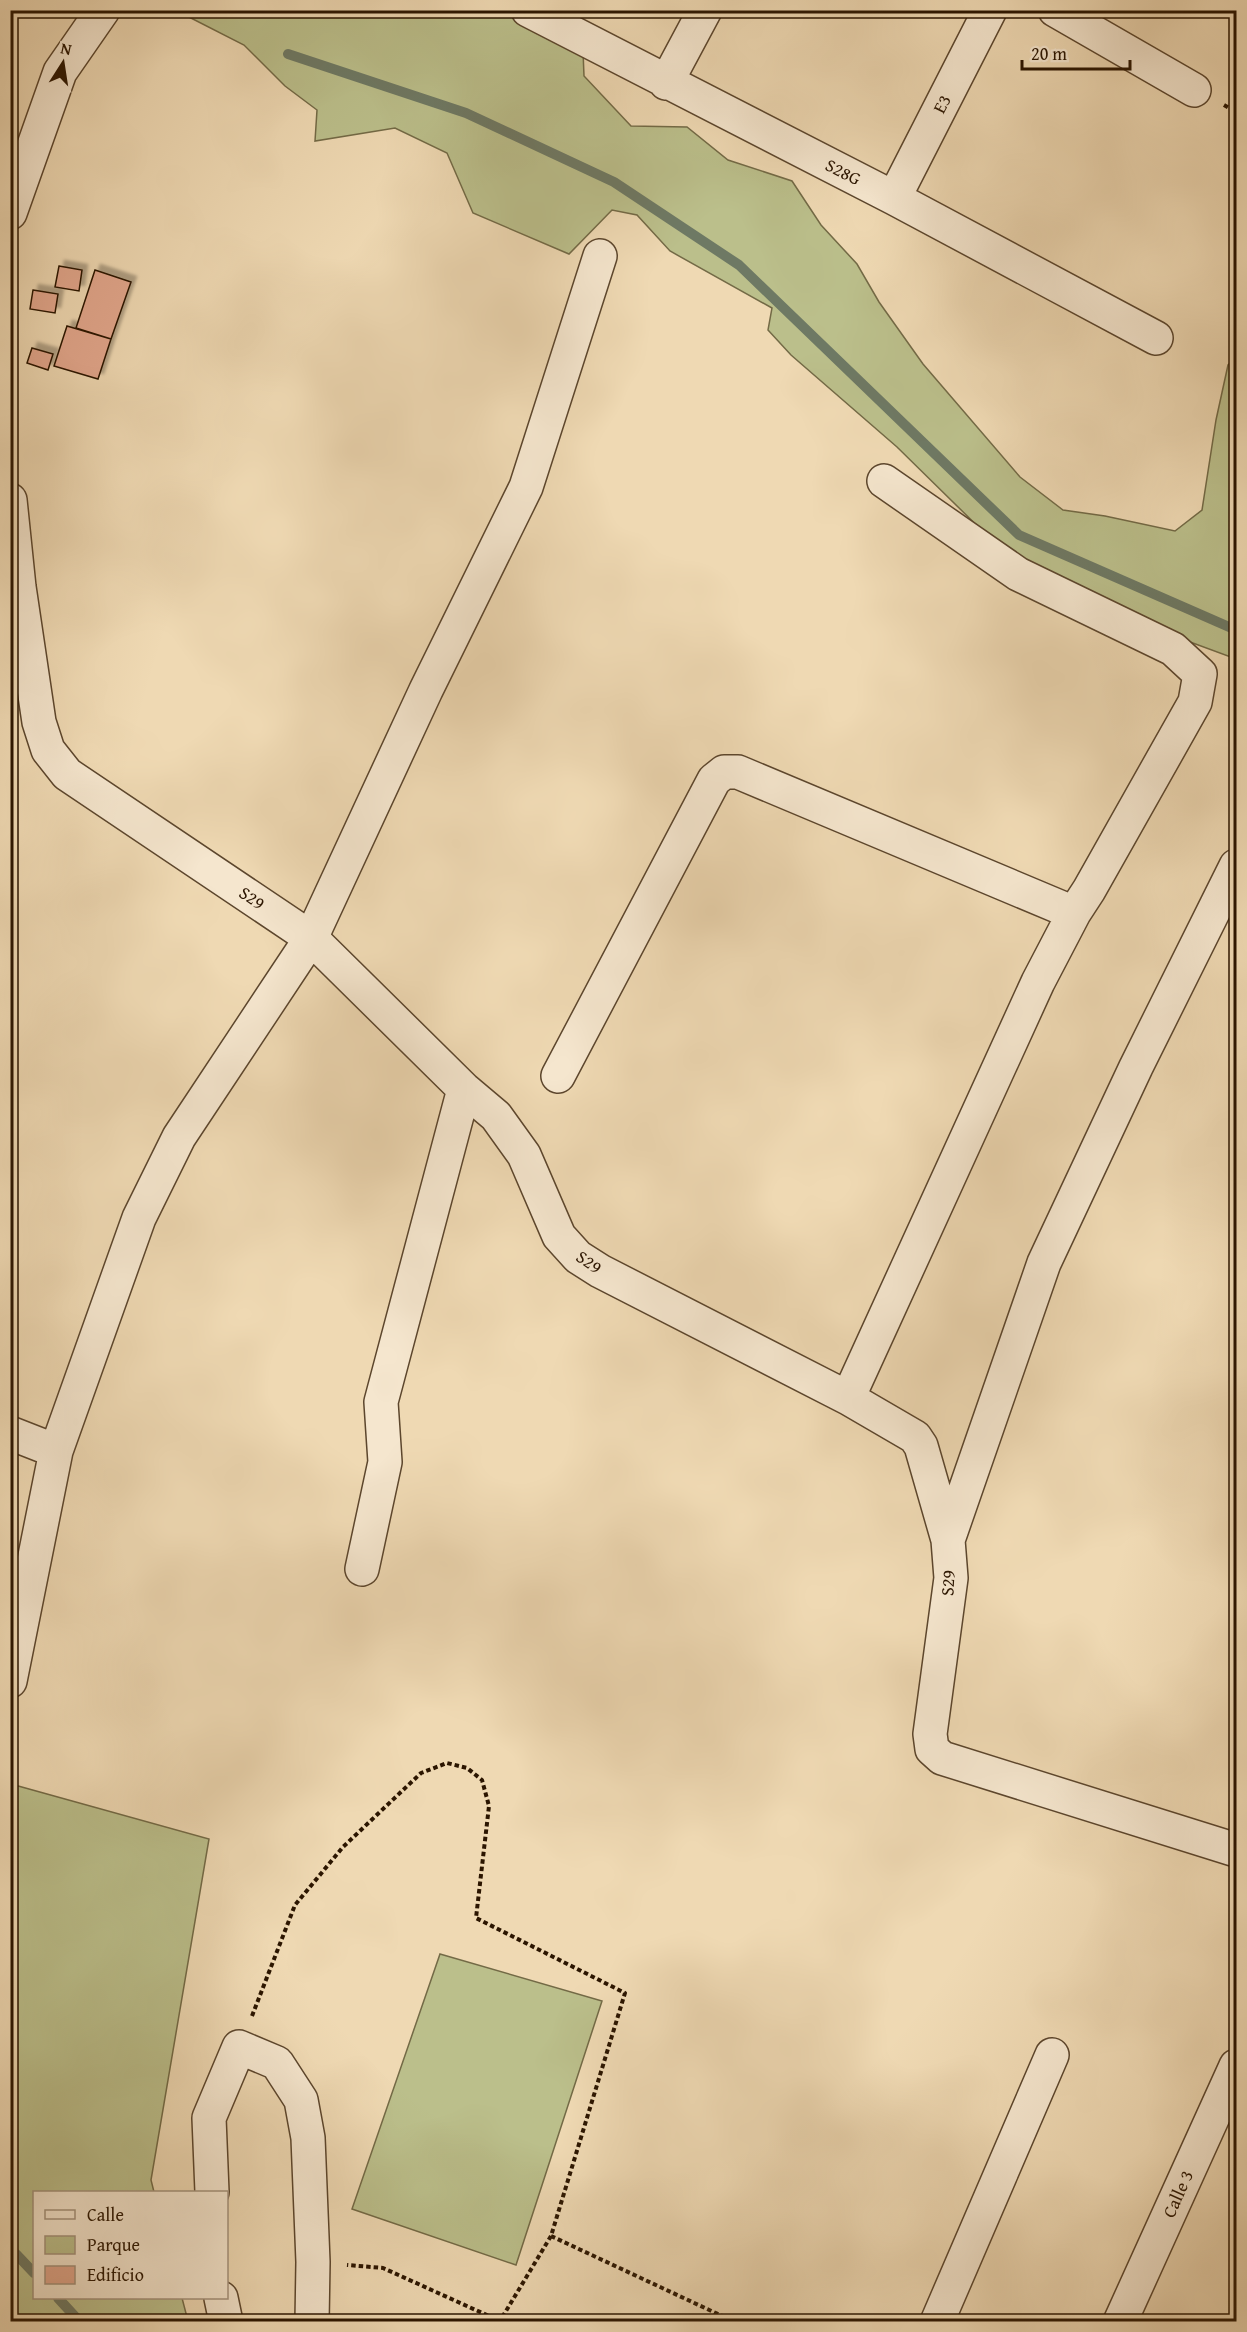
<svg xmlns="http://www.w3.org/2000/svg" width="1247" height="2332" viewBox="0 0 1247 2332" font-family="'Gentium Book Plus',serif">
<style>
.green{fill:#bbbf8b;stroke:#736a46;stroke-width:1.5}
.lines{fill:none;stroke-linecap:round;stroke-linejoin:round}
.stream{stroke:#6e7964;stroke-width:10}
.building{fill:#e2a78d;stroke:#2b1500;stroke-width:1.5;filter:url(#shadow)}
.minor-casing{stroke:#5c462d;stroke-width:36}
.path{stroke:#2b1500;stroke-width:4;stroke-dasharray:4.5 3;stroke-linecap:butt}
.minor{stroke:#f5e6ce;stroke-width:33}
.labels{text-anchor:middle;stroke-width:4.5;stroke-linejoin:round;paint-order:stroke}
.street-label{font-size:18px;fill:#2b1500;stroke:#f5e6ce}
</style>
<defs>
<filter id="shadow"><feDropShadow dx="5.5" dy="-5.5" stdDeviation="1.5" flood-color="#0004"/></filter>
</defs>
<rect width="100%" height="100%" fill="#efd9b3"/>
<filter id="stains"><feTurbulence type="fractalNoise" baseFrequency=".00333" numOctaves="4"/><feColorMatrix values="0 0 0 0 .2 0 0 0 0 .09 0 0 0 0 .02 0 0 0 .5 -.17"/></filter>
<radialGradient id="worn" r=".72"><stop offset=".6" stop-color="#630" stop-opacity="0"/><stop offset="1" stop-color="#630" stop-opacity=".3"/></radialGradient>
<path class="green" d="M 162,11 L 506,11 L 583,51 L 584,76 L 631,126 L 687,127 L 728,160 L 792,181 L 821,225 L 857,264 L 879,302 L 923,364 L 1020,477 L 1063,510 L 1105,516 L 1175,531 L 1202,510 L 1216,420 L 1228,365 L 1236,358 L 1236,659 L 1182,639 L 1012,560 L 897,447 L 791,355 L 768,330 L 772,308 L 670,251 L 637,215 L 612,210 L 569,254 L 473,213 L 447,153 L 395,128 L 315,141 L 317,110 L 285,86 L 244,45 L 187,16 Z
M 11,1784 L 209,1839 L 151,2180 L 154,2192 L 34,2192 L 34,2298 L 182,2298 L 188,2321 L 11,2321 Z
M 440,1954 L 602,2001 L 516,2265 L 352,2209 Z"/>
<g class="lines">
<path class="stream" d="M 288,54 L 466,113 L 614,182 L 739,265 L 1019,535 L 1236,630
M 10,2252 L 16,2254 L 34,2273
M 58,2298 L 80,2322"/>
</g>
<path class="building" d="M 59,266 L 82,270 L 79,291 L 55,287 Z
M 95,270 L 131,282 L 111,339 L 76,328 Z
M 33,290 L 58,294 L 55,313 L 30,309 Z
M 67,326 L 111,339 L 98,379 L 54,366 Z
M 32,348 L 53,354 L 48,370 L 27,363 Z"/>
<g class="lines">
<defs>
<path id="minor" d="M 528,10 L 894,198 L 1156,338
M 1055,10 L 1194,90
M 666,83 L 705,10
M 894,198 L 990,10
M 10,213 L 60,72 L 103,10
M 10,500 L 19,587 L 39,722 L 48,750 L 67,774 L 311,938 L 464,1089 L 496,1116 L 524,1155 L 559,1236 L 578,1257 L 600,1271 L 848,1398 L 915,1437 L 921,1446 L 948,1540 L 951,1578 L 930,1734 L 932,1749 L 942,1758 L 1236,1850
M 558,1076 L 714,780 L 724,772 L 738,772 L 1074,913
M 848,1398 L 1038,982 L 1074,913 L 1089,890 L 1195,702 L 1200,674 L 1173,649 L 1018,574 L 884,481
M 10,1433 L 56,1451
M 948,1540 L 1044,1263 L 1136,1067 L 1236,866
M 362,1569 L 385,1462 L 381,1402 L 464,1089
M 10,1681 L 56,1451 L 139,1218 L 179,1137 L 311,938 L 426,690 L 526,487 L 600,256
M 212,2192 L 209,2118 L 239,2047 L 277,2063 L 301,2100 L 308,2138 L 313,2262 L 312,2322
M 221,2298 L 226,2322
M 937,2322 L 1052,2055
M 1120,2322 L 1236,2066"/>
</defs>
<use href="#minor" class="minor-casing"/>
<path class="path" d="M 1224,105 L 1236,112
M 252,2016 L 295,1905 L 343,1847 L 421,1773 L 447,1763 L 467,1768 L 482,1780 L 489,1806 L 476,1918 L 625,1993 L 551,2236 L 500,2321 L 383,2268 L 347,2265
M 551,2236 L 735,2322"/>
<use href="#minor" class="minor"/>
</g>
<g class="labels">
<g class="street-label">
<text transform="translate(942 104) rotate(-63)" y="6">E3</text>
<text transform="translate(843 172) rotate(27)" y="6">S28G</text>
<text transform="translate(252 898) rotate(34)" y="6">S29</text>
<text transform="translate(589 1262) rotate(35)" y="6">S29</text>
<text transform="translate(948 1583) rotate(-87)" y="6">S29</text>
<text transform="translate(1178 2194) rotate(-66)" y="6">Calle 3</text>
</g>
</g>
<rect width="1247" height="2332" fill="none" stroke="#efd9b3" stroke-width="36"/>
<rect x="12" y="12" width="1223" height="2308" fill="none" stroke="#2b1500" stroke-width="3"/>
<rect x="18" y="18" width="1211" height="2296" fill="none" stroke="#2b1500" stroke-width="1.5"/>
<rect x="33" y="2191" width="195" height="108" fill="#f5e6ce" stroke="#a4927c" stroke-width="1.5"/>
<rect x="45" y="2210" width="30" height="9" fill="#f5e6ce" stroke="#a4927c" stroke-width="1.5"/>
<text x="87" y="2221" font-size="18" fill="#2b1500">Calle</text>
<rect x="45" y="2236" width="30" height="18" fill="#bbbf8b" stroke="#a4927c" stroke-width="1.5"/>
<text x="87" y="2251" font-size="18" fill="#2b1500">Parque</text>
<rect x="45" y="2266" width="30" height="18" fill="#e2a78d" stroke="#a4927c" stroke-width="1.5"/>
<text x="87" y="2281" font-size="18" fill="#2b1500">Edificio</text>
<g transform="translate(63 63) rotate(12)" stroke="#f5e6ce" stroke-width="4.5" paint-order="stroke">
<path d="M0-4.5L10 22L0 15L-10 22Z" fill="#2b1500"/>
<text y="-9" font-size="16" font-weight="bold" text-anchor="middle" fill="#2b1500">N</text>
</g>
<path d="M1022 60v9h108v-9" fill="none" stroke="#2b1500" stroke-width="3"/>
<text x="1031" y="60" font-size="18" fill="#2b1500" stroke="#f5e6ce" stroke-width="4.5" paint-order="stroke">20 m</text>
<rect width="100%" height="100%" filter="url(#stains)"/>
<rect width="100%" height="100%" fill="url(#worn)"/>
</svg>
